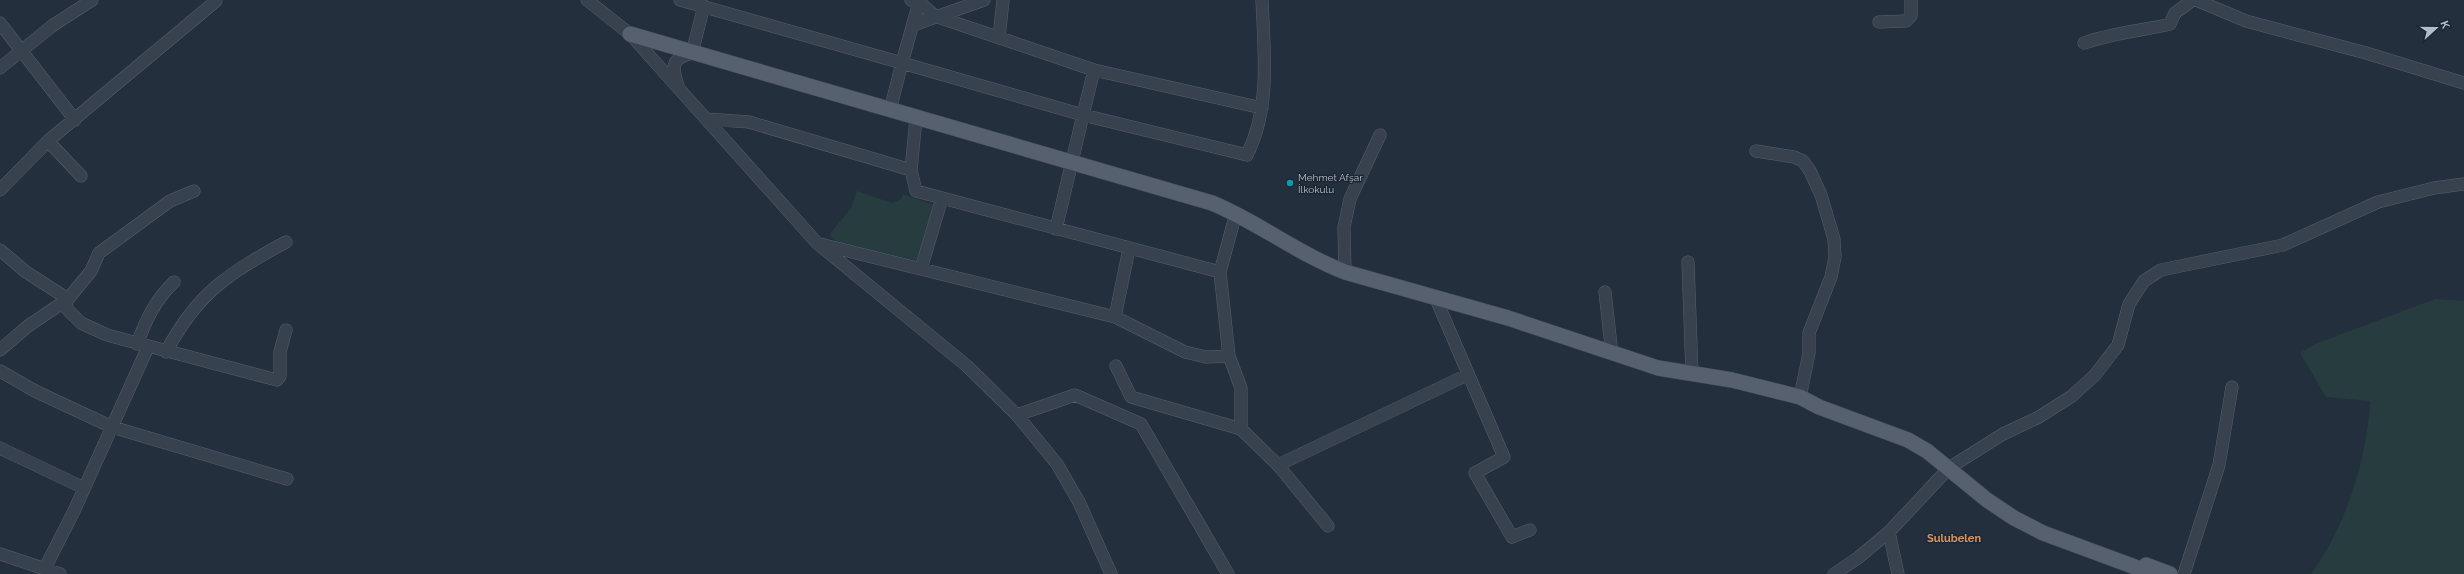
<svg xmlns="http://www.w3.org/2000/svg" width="2464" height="574" viewBox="0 0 2464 574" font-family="Raleway,sans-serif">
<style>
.green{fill:#263c3f}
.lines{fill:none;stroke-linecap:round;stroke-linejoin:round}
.minor-casing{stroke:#565f6c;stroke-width:13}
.major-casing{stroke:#414a57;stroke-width:16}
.minor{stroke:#38414e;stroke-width:12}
.major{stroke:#56606e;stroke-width:15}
.culture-dot{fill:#0f9aa8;stroke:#1d2633;stroke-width:1.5}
.labels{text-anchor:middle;stroke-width:3;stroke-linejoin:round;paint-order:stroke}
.poi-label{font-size:10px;fill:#b4bcc9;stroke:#1d2633;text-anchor:start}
.neighbourhood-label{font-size:11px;font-weight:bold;fill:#d59563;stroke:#1d2633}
</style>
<rect width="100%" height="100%" fill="#242f3e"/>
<path class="green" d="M 857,191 L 892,203 L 901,199 L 903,194 L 934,205 L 918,261 L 836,242 L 829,235 L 851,208 Z
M 2435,299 L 2464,301 L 2464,574 L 2311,574 C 2346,525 2367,461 2370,401 L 2326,397 L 2300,353 L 2315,344 Z"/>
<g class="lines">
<defs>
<path id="minor" d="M 587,0 L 630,34 L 817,243 L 967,366 L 1017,415 L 1057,464 L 1079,502 L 1111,574
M 680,0 L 902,63 L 919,2
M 911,0 L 919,2 L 935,16 L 1094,70 L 1262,108
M 2196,0 L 2246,21 L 2366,53 L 2464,83
M 1879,22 L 1906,21 L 1911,16 L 1911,0
M 0,23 L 75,120
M 913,25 L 984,0
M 999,38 L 1003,0
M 2084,43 C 2112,33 2141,31 2170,24 L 2175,13 L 2193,0
M 0,68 L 52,26 L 92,0
M 678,86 C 672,67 670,59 692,53 L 704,6
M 890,110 L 902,63 L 1083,115 L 1094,70
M 706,119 L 749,122 L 911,170 L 916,191 L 1220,272 L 1236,213
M 48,141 L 81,176
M 1756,151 L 1794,157 L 1803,161 L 1810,171 L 1821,195 L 1834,239 L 1835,257 L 1831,277 L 1809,333 L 1809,353 L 1800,397
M 911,170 L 916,118
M 0,190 L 48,141 L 216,1
M 1056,229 L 1083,115 L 1247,155 C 1271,107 1264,52 1262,0
M 820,244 L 1115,317 L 1185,352 L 1206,357 L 1229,356
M 0,250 L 26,272 L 68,299 L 65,307 L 81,323 L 107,335 L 277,380 L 280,376 L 280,352 L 286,330
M 1688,262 L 1692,374
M 921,269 L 942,198
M 1220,272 L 1229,356 L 1241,388 L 1241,429 L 1278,465 L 1328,526
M 1345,272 L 1344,227 L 1350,199 L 1380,135
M 1605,292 L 1612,354
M 1436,299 L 1504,457 L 1475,473 L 1512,537 L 1530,530
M 1115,317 L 1129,249
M 137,344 C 146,320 155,300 174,282
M 0,350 L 28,326 L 68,299 L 91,271 L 99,253 L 170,201 L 194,191
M 166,352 C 197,293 229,273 286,242
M 1116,366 L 1131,397 L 1241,429
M 0,371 L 35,391 L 112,427 L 287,479
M 1017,415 L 1075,395 L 1141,424 L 1228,574
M 0,448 L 84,488
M 1278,465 L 1467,375
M 1889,532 L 1898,574
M 0,554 L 60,574
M 45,568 L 74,511 L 148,347
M 1834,574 L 1859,557 L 1889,532 L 1949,468 L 2003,434 L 2039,417 L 2072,396 L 2095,375 L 2118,345 L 2129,304 L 2144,281 L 2161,270 L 2283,245 L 2378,202 L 2434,188 L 2464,184
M 2184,574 L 2219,465 L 2232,387"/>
<path id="major" d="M 630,34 L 1212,203 C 1258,222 1298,254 1345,272 L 1508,318 L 1658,368 L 1732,380 L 1800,397 L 1819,407 L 1908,440 L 1927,451 L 1987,500 L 2014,518 L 2043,533 L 2154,574
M 2146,565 L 2170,574"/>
</defs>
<use href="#minor" class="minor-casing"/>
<use href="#major" class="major-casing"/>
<use href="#minor" class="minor"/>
<use href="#major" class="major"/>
</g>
<circle class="culture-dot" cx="1290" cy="183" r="4"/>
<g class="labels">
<g class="poi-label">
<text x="1298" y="181">Mehmet Afşar<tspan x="1298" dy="12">İlkokulu</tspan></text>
</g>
<g class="neighbourhood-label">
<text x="1954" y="542">Sulubelen</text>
</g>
</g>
<g transform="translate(2436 28) rotate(69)" stroke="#1d2633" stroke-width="3" paint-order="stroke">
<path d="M0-3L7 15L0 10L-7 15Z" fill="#b4bcc9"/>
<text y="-6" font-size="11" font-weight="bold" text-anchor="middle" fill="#b4bcc9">K</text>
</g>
</svg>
